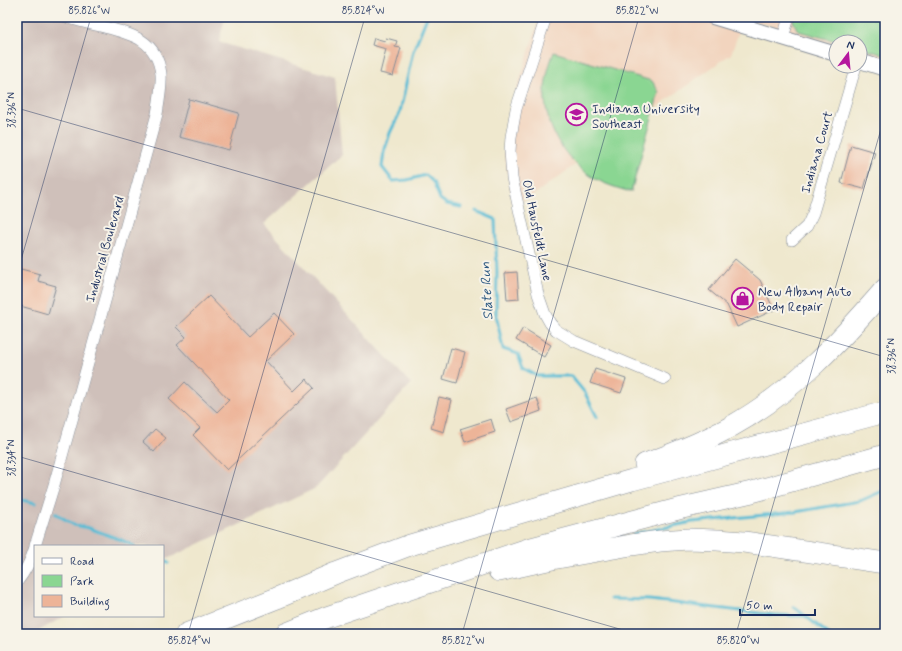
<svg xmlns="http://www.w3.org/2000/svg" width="902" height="651" viewBox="0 0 902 651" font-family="Mynerve,sans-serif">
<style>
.built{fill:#f2d4be}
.industrial{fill:#cfc0ba}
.green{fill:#8ad692;stroke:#528278}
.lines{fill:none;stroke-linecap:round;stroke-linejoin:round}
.stream{stroke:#57bcd5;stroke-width:3}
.building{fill:#edb498}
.minor-casing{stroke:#858c96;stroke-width:12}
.tertiary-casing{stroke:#858c96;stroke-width:16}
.motorway-casing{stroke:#858c96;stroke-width:22}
.minor{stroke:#fff;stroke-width:11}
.tertiary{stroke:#fff;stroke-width:14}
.motorway{stroke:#fff;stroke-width:21}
.ticks{fill:none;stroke:#1b2f5e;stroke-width:1;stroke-opacity:0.45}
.labels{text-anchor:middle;stroke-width:4;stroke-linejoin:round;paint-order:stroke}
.poi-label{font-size:13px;fill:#1b2f5e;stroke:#f7f3e8;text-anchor:start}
.street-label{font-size:13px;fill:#1b2f5e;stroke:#f7f3e8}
.water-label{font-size:14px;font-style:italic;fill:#2d5982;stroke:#f7f3e8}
.neatline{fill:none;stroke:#1b2f5e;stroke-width:1.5}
.ticks-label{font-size:10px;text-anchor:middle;fill:#1b2f5e}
</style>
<rect width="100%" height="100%" fill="#f7f3e8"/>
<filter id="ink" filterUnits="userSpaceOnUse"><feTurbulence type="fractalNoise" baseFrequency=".025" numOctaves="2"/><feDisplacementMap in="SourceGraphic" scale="8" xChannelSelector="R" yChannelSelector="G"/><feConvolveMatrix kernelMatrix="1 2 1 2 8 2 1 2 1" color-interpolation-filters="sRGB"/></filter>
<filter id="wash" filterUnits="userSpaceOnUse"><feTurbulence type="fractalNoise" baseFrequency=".012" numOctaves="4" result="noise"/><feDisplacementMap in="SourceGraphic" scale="16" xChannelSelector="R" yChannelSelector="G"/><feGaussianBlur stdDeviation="0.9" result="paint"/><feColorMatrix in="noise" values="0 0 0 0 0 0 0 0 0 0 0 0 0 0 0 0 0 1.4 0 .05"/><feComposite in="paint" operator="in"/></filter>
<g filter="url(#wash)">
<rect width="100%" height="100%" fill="#efe8ce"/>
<path class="built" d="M 540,17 L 885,17 L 885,59 L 860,52 L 860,42 L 836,42 L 836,45 L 744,18 L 731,54 L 526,200 L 512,198 L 505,157 L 505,140 L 507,123 L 511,108 Z"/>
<path class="industrial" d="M 17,17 L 225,17 L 219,42 L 335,77 L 342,155 L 264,224 L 411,384 L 316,488 L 163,561 L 163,546 L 35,546 L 35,616 L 65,616 L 33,634 L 17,634 Z"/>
<path class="green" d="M 794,17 L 885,17 L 885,55 L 860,48 L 860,42 L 839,42 L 798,31 L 793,21 Z
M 554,52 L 652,81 L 659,92 L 631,192 C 617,188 603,184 591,176 C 565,159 548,131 545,100 C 544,84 548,67 554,52 Z"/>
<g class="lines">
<path class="stream" d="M 427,17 L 413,51 L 400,112 L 390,133 L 384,152 L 382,167 L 393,181 L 407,180 L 426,175 L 433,182 L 440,199 L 447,204 L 461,207
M 880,17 L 885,34
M 476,211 L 495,219 L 497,272 L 496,314 L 503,349 L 518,354 L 523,368 L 537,376 L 571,376 L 585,393 L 597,417
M 17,499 L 36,503
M 55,513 L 74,525 L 89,528 L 124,541 L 134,546
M 634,534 L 692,522 L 795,512 L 860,501 L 885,490
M 163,559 L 168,563
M 610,599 L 650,600 L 774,615 L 805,616
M 794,607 L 828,634"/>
</g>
<g id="blocks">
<path class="building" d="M 374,38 L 385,41 L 386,38 L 397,41 L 395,47 L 401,48 L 393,76 L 380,73 L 386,49 L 372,45 Z
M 189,99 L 239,113 L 229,150 L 179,137 Z
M 851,145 L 875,152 L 864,189 L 841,183 Z
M 735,259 L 760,280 L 774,310 L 737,327 L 727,305 L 709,290 Z
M 17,268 L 40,274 L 38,281 L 56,286 L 48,314 L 17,305 Z
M 517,272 L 519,299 L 507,300 L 505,273 Z
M 209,296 L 248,337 L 274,313 L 294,334 L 266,361 L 294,391 L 306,379 L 314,388 L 227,470 L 193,435 L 200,428 L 169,399 L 185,382 L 217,412 L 229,400 L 177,345 L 186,337 L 176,327 Z
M 523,328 L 551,345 L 544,357 L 516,340 Z
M 451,348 L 465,352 L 457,383 L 443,379 Z
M 595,369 L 626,379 L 621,393 L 590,383 Z
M 439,397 L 452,400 L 444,432 L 431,428 Z
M 537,398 L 541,411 L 511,422 L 506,409 Z
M 491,419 L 495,432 L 465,442 L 460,429 Z
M 155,429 L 166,438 L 154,452 L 143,442 Z"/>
</g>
</g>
<g filter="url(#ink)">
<use href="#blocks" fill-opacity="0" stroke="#858c96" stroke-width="1"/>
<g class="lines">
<defs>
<path id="minor" d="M 546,17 L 516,109 L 511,137 L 510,151 L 511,164 L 512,178 L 538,294 L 545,314 L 550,323 L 556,330 L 574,341 L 665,379
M 783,38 L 789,17
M 792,240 L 807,226 L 813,213 L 856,66
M 35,546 L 54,485 L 157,114 C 159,102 162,85 161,74 C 157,40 132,34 104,27 C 91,24 78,21 66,17
M 17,582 C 26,571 31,560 35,547"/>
<path id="tertiary" d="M 713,17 L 836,54
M 860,61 L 885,69"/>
<path id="motorway" d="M 645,464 C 675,453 704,442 732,426 C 793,392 840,341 885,289
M 499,571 L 552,559 L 631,545 L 660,541 L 688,539 L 717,540 L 744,542 L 885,563
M 186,634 L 277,598 L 336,573 L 410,545 L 632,480 L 885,412
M 285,634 L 327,617 L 528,549 L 678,509 L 752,492 L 885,455"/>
</defs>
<use href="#minor" class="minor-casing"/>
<use href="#tertiary" class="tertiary-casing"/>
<use href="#motorway" class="motorway-casing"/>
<use href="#minor" class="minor"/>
<use href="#tertiary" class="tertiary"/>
<use href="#motorway" class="motorway"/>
</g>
</g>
<path class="ticks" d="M 17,108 L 885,357M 17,274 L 91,17M 17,456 L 637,634M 188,634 L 365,17M 462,634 L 639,17M 736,634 L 885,115"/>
<defs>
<symbol id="university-ring" viewBox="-11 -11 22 22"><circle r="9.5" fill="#f7f3e8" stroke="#b5179e" stroke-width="1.5"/><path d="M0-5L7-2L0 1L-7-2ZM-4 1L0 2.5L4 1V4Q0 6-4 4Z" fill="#b5179e"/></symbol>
<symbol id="shop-ring" viewBox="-11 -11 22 22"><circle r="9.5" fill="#f7f3e8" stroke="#b5179e" stroke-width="1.5"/><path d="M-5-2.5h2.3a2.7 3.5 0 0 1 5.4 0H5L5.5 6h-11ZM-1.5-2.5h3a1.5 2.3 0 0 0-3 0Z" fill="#b5179e"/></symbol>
</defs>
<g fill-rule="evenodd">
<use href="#university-ring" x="564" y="102" width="25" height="25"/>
<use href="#shop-ring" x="730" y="286" width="25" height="25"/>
</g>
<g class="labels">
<g class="poi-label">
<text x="592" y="113">Indiana University<tspan x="592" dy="15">Southeast</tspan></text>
<text x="758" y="296">New Albany Auto<tspan x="758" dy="15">Body Repair</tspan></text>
</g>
<g class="street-label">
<text transform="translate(816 152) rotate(-74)" y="5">Indiana Court</text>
<text transform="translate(538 230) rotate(78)" y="5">Old Hausfeldt Lane</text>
<text transform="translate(104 249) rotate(-74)" y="5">Industrial Boulevard</text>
</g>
<g class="water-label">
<text transform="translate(486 291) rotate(-93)" y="5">Slate Run</text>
</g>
</g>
<rect width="902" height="651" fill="none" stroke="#f7f3e8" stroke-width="44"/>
<rect x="34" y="545" width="130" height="72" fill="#f7f3e8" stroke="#9fa5b1"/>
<rect x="42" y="558" width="20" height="6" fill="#ffffff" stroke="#9fa5b1"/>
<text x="70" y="565" font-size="12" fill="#1b2f5e">Road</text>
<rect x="42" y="575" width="20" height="12" fill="#8ad692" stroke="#9fa5b1"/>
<text x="70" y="585" font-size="12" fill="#1b2f5e">Park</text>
<rect x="42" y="595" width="20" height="12" fill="#edb498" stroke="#9fa5b1"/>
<text x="70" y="605" font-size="12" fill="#1b2f5e">Building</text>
<g transform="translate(848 54) rotate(16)"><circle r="19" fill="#f7f3e8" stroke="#9fa5b1"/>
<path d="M0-3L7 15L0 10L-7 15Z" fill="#b5179e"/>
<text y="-6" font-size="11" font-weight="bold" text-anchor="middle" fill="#1b2f5e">N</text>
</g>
<path d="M740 609v6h75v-6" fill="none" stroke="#1b2f5e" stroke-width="2"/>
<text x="746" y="609" font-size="12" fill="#1b2f5e" stroke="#f7f3e8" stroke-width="3" paint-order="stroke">50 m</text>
<rect x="22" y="22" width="858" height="607" class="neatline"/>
<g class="ticks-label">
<text x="89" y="14">85.826°W</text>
<text x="363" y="14">85.824°W</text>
<text x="637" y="14">85.822°W</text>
<text transform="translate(11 110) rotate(-90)" y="4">38.336°N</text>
<text transform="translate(891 356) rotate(-90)" y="4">38.336°N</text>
<text transform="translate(11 458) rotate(-90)" y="4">38.334°N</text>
<text x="189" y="644">85.824°W</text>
<text x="463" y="644">85.822°W</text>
<text x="738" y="644">85.820°W</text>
</g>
</svg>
